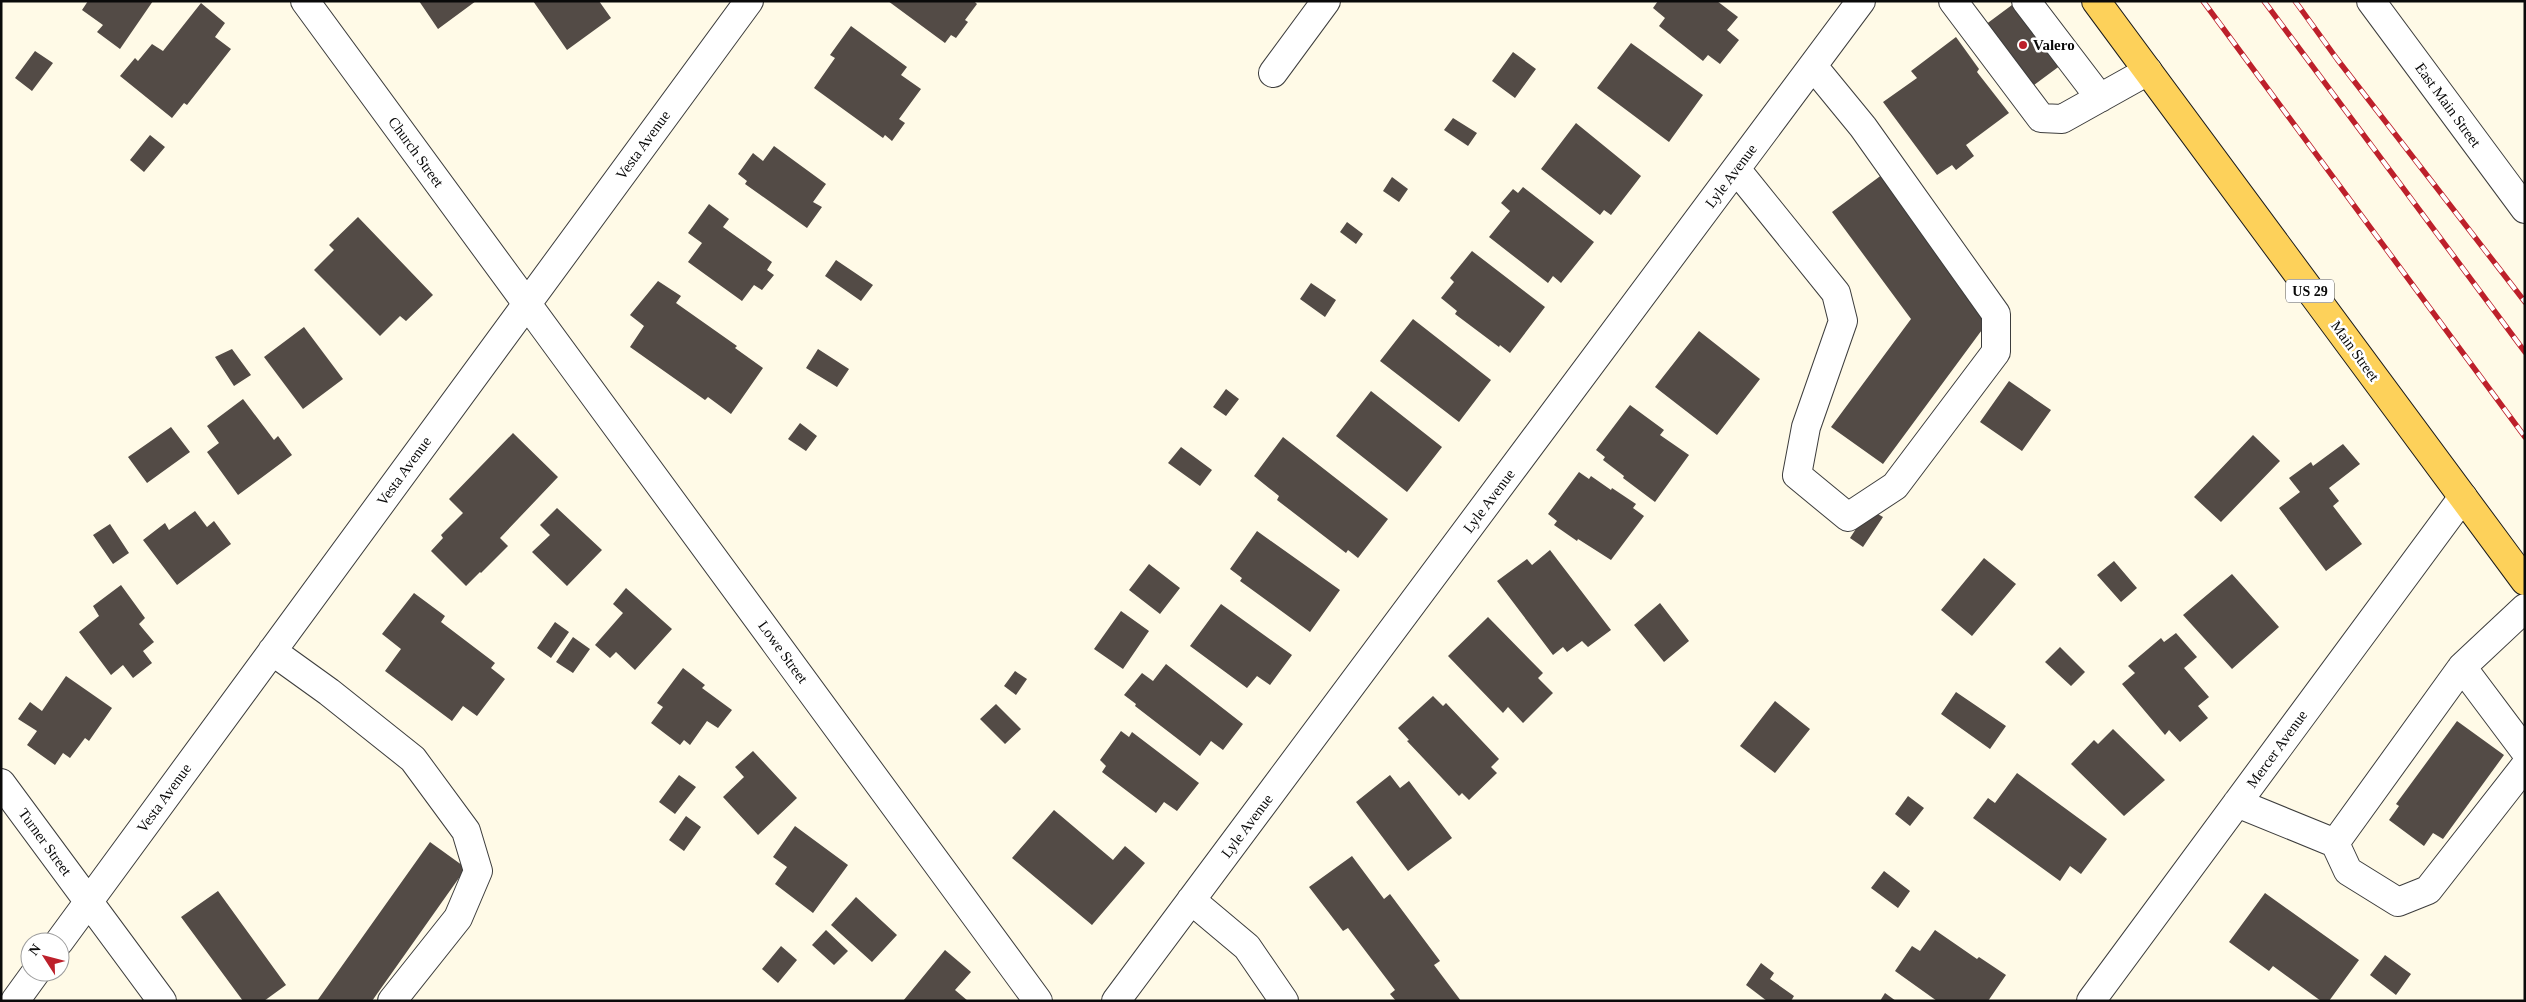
<svg xmlns="http://www.w3.org/2000/svg" width="2526" height="1002" viewBox="0 0 2526 1002" font-family="'Times New Roman',serif">
<style>
.building{fill:#534b46}
.lines{fill:none;stroke-linecap:round;stroke-linejoin:round}
.minor-casing{stroke:#3d3d3d;stroke-width:30}
.major-casing{stroke:#1b1b1b;stroke-width:30}
.minor{stroke:#fff;stroke-width:28}
.major{stroke:#fdd15a;stroke-width:28}
.rail-casing{stroke:#bd202b;stroke-width:5.5}
.rail{stroke:#fff;stroke-width:4;stroke-dasharray:11;stroke-linecap:butt}
.poi-dot{fill:#bd202b;stroke:#fff;stroke-width:2}
.labels{text-anchor:middle;stroke-width:5;stroke-linejoin:round;paint-order:stroke}
.shield{fill:#fff;stroke:#545454;stroke-width:1}
.shield-label{font-size:14px;font-weight:bold;fill:#0a0a0a}
.poi-label{font-size:15px;font-weight:bold;fill:#0a0a0a;stroke:#fff;text-anchor:start}
.street-label{font-size:15px;fill:#0a0a0a;stroke:#fff}
</style>
<rect width="100%" height="100%" fill="#fffae7"/>
<path class="building" d="M 88,1 L 153,1 L 120,49 L 97,32 L 103,25 L 82,10 Z
M 419,1 L 476,1 L 438,29 Z
M 533,1 L 599,1 L 611,18 L 567,50 Z
M 888,1 L 974,1 L 977,4 L 965,20 L 968,22 L 956,38 L 951,35 L 945,43 Z
M 1658,1 L 1717,1 L 1738,17 L 1727,30 L 1739,40 L 1720,64 L 1708,55 L 1703,61 L 1659,26 L 1665,18 L 1653,8 Z
M 2016,2 L 2061,65 L 2030,88 L 1985,25 Z
M 201,3 L 225,23 L 215,37 L 231,49 L 187,105 L 184,103 L 172,118 L 120,76 L 135,58 L 138,61 L 152,44 L 163,51 Z
M 851,26 L 907,67 L 901,75 L 921,89 L 899,119 L 905,123 L 892,141 L 885,135 L 883,138 L 814,88 L 835,58 L 830,55 Z
M 1956,37 L 1979,69 L 1977,72 L 2009,113 L 1966,145 L 1974,156 L 1956,170 L 1952,165 L 1937,175 L 1883,102 L 1917,78 L 1911,71 Z
M 1631,43 L 1703,95 L 1669,142 L 1597,88 Z
M 35,51 L 53,63 L 32,91 L 15,78 Z
M 1513,52 L 1536,69 L 1515,98 L 1492,81 Z
M 1453,118 L 1477,133 L 1468,146 L 1444,130 Z
M 1576,123 L 1641,176 L 1611,215 L 1604,210 L 1600,215 L 1541,169 Z
M 150,135 L 165,147 L 144,172 L 130,160 Z
M 774,146 L 826,184 L 813,202 L 822,207 L 807,228 L 745,184 L 747,181 L 738,174 L 753,153 L 763,161 Z
M 1883,174 L 1990,319 L 1883,464 L 1831,427 L 1911,319 L 1832,212 Z
M 1392,177 L 1408,189 L 1399,202 L 1383,191 Z
M 1523,187 L 1594,242 L 1561,283 L 1553,276 L 1548,283 L 1489,237 L 1510,211 L 1501,203 L 1513,189 L 1518,193 Z
M 709,204 L 729,219 L 723,227 L 772,262 L 767,270 L 774,275 L 762,290 L 754,285 L 742,301 L 688,262 L 702,243 L 688,233 Z
M 358,217 L 433,295 L 406,321 L 400,316 L 380,336 L 314,270 L 334,250 L 329,245 Z
M 1347,222 L 1363,234 L 1356,244 L 1340,232 Z
M 1472,251 L 1545,307 L 1510,353 L 1500,345 L 1499,347 L 1455,314 L 1457,311 L 1441,298 L 1454,282 L 1450,278 Z
M 836,260 L 873,285 L 861,301 L 825,276 Z
M 658,281 L 681,296 L 676,303 L 737,346 L 735,348 L 763,368 L 731,414 L 708,397 L 705,400 L 630,347 L 644,326 L 630,315 Z
M 1311,283 L 1336,300 L 1325,317 L 1300,299 Z
M 1413,319 L 1491,380 L 1459,422 L 1380,361 Z
M 304,327 L 343,379 L 303,409 L 264,357 Z
M 1699,331 L 1760,379 L 1717,435 L 1655,387 Z
M 232,349 L 251,375 L 234,386 L 215,357 Z
M 818,349 L 849,369 L 837,387 L 806,368 Z
M 2009,381 L 2051,410 L 2022,451 L 1980,422 Z
M 1226,389 L 1239,399 L 1226,416 L 1213,407 Z
M 1371,391 L 1442,447 L 1407,492 L 1336,436 Z
M 243,399 L 274,440 L 278,436 L 292,455 L 238,495 L 207,452 L 219,443 L 207,426 Z
M 1630,405 L 1664,430 L 1660,435 L 1689,455 L 1655,502 L 1623,478 L 1624,476 L 1603,460 L 1605,457 L 1596,450 Z
M 800,423 L 817,436 L 806,451 L 788,439 Z
M 171,427 L 190,452 L 147,483 L 128,457 Z
M 513,433 L 558,477 L 500,538 L 508,546 L 481,573 L 480,572 L 466,586 L 431,551 L 443,538 L 441,535 L 463,513 L 449,499 Z
M 2253,435 L 2280,461 L 2221,522 L 2194,497 Z
M 1283,437 L 1388,519 L 1358,558 L 1348,550 L 1346,553 L 1277,500 L 1279,496 L 1254,476 Z
M 2343,444 L 2360,464 L 2329,488 L 2339,501 L 2333,506 L 2362,544 L 2326,571 L 2279,508 L 2300,492 L 2289,478 L 2311,462 L 2313,466 Z
M 1181,447 L 1212,470 L 1200,486 L 1168,463 Z
M 1579,472 L 1589,479 L 1591,476 L 1611,490 L 1612,488 L 1636,504 L 1633,508 L 1644,516 L 1611,560 L 1578,539 L 1577,541 L 1554,525 L 1557,521 L 1548,514 Z
M 557,508 L 602,550 L 567,586 L 532,552 L 550,535 L 540,525 Z
M 1869,509 L 1883,517 L 1863,547 L 1850,538 Z
M 195,511 L 207,527 L 214,521 L 231,544 L 177,585 L 143,540 L 165,523 L 169,530 Z
M 110,524 L 129,553 L 113,564 L 93,535 Z
M 1257,531 L 1340,590 L 1310,632 L 1240,581 L 1242,578 L 1230,569 Z
M 1550,550 L 1611,630 L 1588,647 L 1582,641 L 1567,652 L 1563,647 L 1553,655 L 1497,581 L 1527,559 L 1532,565 Z
M 1984,558 L 2016,584 L 1972,636 L 1941,610 Z
M 2114,561 L 2137,588 L 2121,602 L 2097,575 Z
M 1149,564 L 1180,588 L 1160,614 L 1129,590 Z
M 2232,574 L 2279,627 L 2232,669 L 2183,615 Z
M 121,585 L 145,618 L 139,624 L 154,642 L 143,651 L 152,663 L 133,678 L 123,665 L 111,675 L 79,632 L 99,616 L 93,606 Z
M 626,588 L 672,629 L 635,670 L 616,652 L 610,658 L 595,645 L 623,613 L 613,604 Z
M 414,593 L 445,616 L 441,622 L 495,663 L 491,668 L 505,679 L 477,716 L 463,706 L 452,721 L 385,671 L 401,649 L 382,634 Z
M 1660,603 L 1689,641 L 1664,662 L 1634,625 Z
M 1221,604 L 1292,655 L 1270,685 L 1257,676 L 1247,688 L 1190,646 Z
M 1121,611 L 1149,631 L 1123,669 L 1094,649 Z
M 1488,617 L 1543,673 L 1538,678 L 1553,693 L 1523,723 L 1508,707 L 1503,713 L 1448,656 Z
M 555,622 L 569,632 L 551,658 L 537,648 Z
M 2176,633 L 2197,657 L 2184,668 L 2209,697 L 2198,706 L 2208,718 L 2180,742 L 2169,730 L 2165,735 L 2122,684 L 2135,673 L 2128,666 L 2161,638 L 2164,642 Z
M 573,637 L 590,649 L 573,673 L 556,662 Z
M 2060,647 L 2085,672 L 2071,686 L 2045,662 Z
M 1166,664 L 1243,724 L 1223,750 L 1211,741 L 1200,756 L 1135,706 L 1136,704 L 1124,695 L 1142,673 L 1153,681 Z
M 683,668 L 705,685 L 702,688 L 732,710 L 718,728 L 707,721 L 690,745 L 684,740 L 680,745 L 651,723 L 663,707 L 657,703 Z
M 1015,671 L 1027,679 L 1016,695 L 1004,686 Z
M 66,676 L 112,708 L 89,741 L 85,738 L 70,758 L 63,753 L 55,765 L 27,745 L 37,731 L 18,719 L 30,702 L 42,711 Z
M 1956,692 L 2006,726 L 1990,749 L 1941,714 Z
M 1433,696 L 1443,706 L 1446,703 L 1499,759 L 1491,767 L 1497,773 L 1469,800 L 1462,793 L 1459,796 L 1407,741 L 1409,740 L 1398,728 Z
M 1775,701 L 1810,729 L 1775,773 L 1740,746 Z
M 996,704 L 1021,729 L 1005,744 L 980,719 Z
M 2457,721 L 2504,755 L 2443,839 L 2433,833 L 2424,846 L 2389,820 L 2399,806 L 2396,804 Z
M 2113,729 L 2165,780 L 2124,816 L 2071,764 L 2094,740 L 2098,744 Z
M 1121,731 L 1129,737 L 1132,732 L 1199,783 L 1177,811 L 1164,802 L 1156,813 L 1102,772 L 1106,766 L 1100,760 Z
M 753,751 L 797,798 L 758,835 L 723,797 L 744,777 L 735,767 Z
M 2017,773 L 2107,839 L 2081,874 L 2070,866 L 2060,881 L 1973,818 L 1988,798 L 1995,803 Z
M 679,775 L 696,787 L 675,814 L 659,802 Z
M 1390,775 L 1400,788 L 1409,781 L 1452,838 L 1408,871 L 1356,802 Z
M 1908,796 L 1924,808 L 1910,826 L 1895,814 Z
M 1054,810 L 1113,860 L 1125,846 L 1145,863 L 1092,925 L 1012,858 Z
M 686,816 L 701,827 L 684,851 L 669,840 Z
M 795,826 L 848,865 L 813,913 L 775,884 L 787,867 L 773,857 Z
M 430,842 L 466,868 L 372,1001 L 317,1001 Z
M 1352,856 L 1384,899 L 1390,894 L 1440,961 L 1434,965 L 1461,1001 L 1396,1001 L 1390,994 L 1395,990 L 1348,928 L 1343,931 L 1309,887 Z
M 1884,871 L 1910,891 L 1898,908 L 1871,888 Z
M 218,891 L 286,985 L 264,1001 L 243,1001 L 181,917 Z
M 2265,893 L 2359,960 L 2329,1001 L 2321,1001 L 2273,966 L 2269,971 L 2229,942 Z
M 856,897 L 897,935 L 872,962 L 831,925 Z
M 826,930 L 848,951 L 834,965 L 812,945 Z
M 1935,930 L 1977,959 L 1979,957 L 2006,975 L 1988,1001 L 1937,1001 L 1895,971 L 1912,946 L 1920,951 Z
M 781,946 L 797,960 L 778,983 L 762,969 Z
M 945,950 L 971,972 L 955,990 L 968,1001 L 903,1001 Z
M 2385,955 L 2411,974 L 2396,995 L 2370,975 Z
M 1761,963 L 1774,973 L 1770,979 L 1794,996 L 1791,1001 L 1767,1001 L 1746,985 Z
M 1885,993 L 1896,1001 L 1880,1001 Z"/>
<g class="lines">
<defs>
<path id="minor" d="M 305,1 L 1038,1001
M 1953,1 L 2041,118 L 2062,119 L 2148,71
M 2026,1 L 2100,98
M 2371,1 L 2525,209
M 1273,73 L 1326,1
M 1736,169 L 1836,293 L 1843,321 L 1806,427 L 1797,475 L 1848,517 L 1895,486 L 1996,352 L 1996,314 L 1863,127 L 1813,66
M 2525,608 L 2462,667 L 2335,843 L 2348,871 L 2398,902 L 2428,890 L 2525,766
M 272,651 L 329,692 L 413,759 L 466,831 L 478,871 L 458,918 L 392,1001
M 2462,667 L 2525,751
M 1,783 L 162,1001
M 2237,803 L 2335,843
M 1191,900 L 1247,947 L 1284,1001
M 59,942 L 749,1
M 15,1001 L 36,972
M 1116,1001 L 1861,1
M 2091,1001 L 2463,497"/>
<path id="major" d="M 2096,1 L 2525,581"/>
</defs>
<use href="#minor" class="minor-casing"/>
<use href="#major" class="major-casing"/>
<use href="#minor" class="minor"/>
<use href="#major" class="major"/>
<defs>
<path id="rail" d="M 2203,1 L 2525,437
M 2264,1 L 2525,352
M 2295,1 L 2337,59 L 2525,302"/>
</defs>
<use href="#rail" class="rail-casing"/>
<use href="#rail" class="rail"/>
</g>
<circle class="poi-dot" cx="2023" cy="45" r="5"/>
<g class="labels">
<rect class="shield" x="2286" y="279.5" width="48" height="23" rx="4"/>
<g class="shield-label">
<text x="2310" y="296">US 29</text>
</g>
<g class="poi-label">
<text x="2033" y="50">Valero</text>
</g>
<g class="street-label">
<text transform="translate(2448 105) rotate(54)" y="5">East Main Street</text>
<text transform="translate(643 145) rotate(-54)" y="5">Vesta Avenue</text>
<text transform="translate(416 152) rotate(54)" y="5">Church Street</text>
<text transform="translate(1731 176) rotate(-53)" y="5">Lyle Avenue</text>
<text transform="translate(2355 351) rotate(54)" y="5">Main Street</text>
<text transform="translate(404 471) rotate(-54)" y="5">Vesta Avenue</text>
<text transform="translate(1489 501) rotate(-53)" y="5">Lyle Avenue</text>
<text transform="translate(783 652) rotate(54)" y="5">Lowe Street</text>
<text transform="translate(2277 749) rotate(-54)" y="5">Mercer Avenue</text>
<text transform="translate(164 798) rotate(-54)" y="5">Vesta Avenue</text>
<text transform="translate(1247 826) rotate(-53)" y="5">Lyle Avenue</text>
<text transform="translate(45 842) rotate(54)" y="5">Turner Street</text>
</g>
</g>
<rect width="2526" height="1002" fill="none" stroke="#0a0a0a" stroke-width="5"/>
<g transform="translate(45 957) rotate(306)"><circle r="24" fill="#ffffff" stroke="#9d9d9d"/>
<path d="M0-4L9 19L0 12L-9 19Z" fill="#bd202b"/>
<text y="-8" font-size="14" font-weight="bold" text-anchor="middle" fill="#0a0a0a">N</text>
</g>
</svg>
